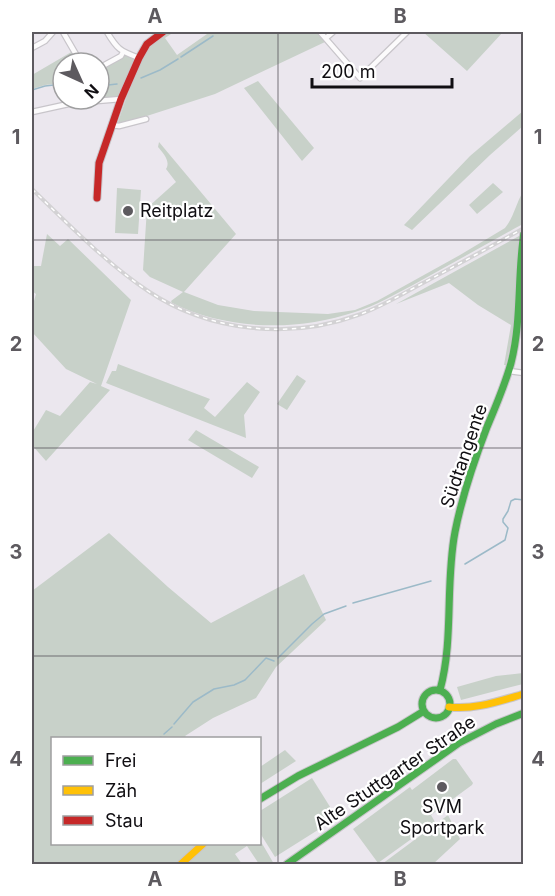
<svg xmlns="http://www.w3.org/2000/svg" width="555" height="896" viewBox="0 0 555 896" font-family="Inter,sans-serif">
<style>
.green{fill:#c8d1c9}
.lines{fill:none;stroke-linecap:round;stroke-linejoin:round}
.stream{stroke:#9cbac8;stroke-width:1.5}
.street-casing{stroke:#c8c5ca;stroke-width:7}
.fast-casing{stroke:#c8c5ca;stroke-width:9}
.slow-casing{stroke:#c8c5ca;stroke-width:9}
.jam-casing{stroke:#c8c5ca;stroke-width:9}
.street{stroke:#fcfbfc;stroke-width:4.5}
.fast{stroke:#4caf50;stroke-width:7}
.slow{stroke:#ffc107;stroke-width:7}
.jam{stroke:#c62828;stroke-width:7}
.rail-casing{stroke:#d3d2d4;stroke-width:4}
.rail{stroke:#fff;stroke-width:1.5;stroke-dasharray:4.5;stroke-linecap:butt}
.grid{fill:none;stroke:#5d5a5f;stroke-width:1.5;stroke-opacity:0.55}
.poi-dot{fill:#5d5a5f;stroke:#fff;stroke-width:2}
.labels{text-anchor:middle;stroke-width:4.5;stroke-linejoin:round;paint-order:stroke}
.poi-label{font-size:18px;fill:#100e12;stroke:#fff;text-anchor:start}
.street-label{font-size:18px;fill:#100e12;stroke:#fff}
.neatline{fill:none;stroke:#5d5a5f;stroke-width:2}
.grid-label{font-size:20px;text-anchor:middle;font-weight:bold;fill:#5d5a5f}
</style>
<rect width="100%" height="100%" fill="#ebe7ee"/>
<path class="green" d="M 164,32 L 174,32 L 165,38 L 177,55 L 207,34 L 206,32 L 316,32 L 325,42 L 215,94 L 122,124 L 118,122 L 127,96 L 149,43 Z
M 423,32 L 503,32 L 467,71 Z
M 73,51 L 79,63 L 63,63 L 63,83 L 45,85 L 32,89 L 32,75 Z
M 125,55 L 135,60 L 121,96 L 99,98 L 99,70 Z
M 258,81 L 314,148 L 302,161 L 244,88 Z
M 523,111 L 523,126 L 490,155 L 412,230 L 404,225 L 470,156 Z
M 159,142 L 236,234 L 184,292 L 218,305 L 254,311 L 328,314 L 355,310 L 377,301 L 460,255 L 505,228 C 514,217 516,203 523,192 L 523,217 L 521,225 C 485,245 449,265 413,285 C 394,295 375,306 355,312 C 296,332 227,330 172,303 L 171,301 L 183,292 L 150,277 L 143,270 L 147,208 L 176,182 L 166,169 C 171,161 163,153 158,147 Z
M 493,183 L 503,192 L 477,214 L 469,205 Z
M 117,188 L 141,190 L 138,234 L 115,233 Z
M 47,234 L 60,246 L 68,239 L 131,300 L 101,386 L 110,390 L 46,461 L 32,445 L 32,433 L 46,410 L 60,416 L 90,382 L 97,384 L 66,369 L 32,332 L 32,300 L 34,301 L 36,294 L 32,291 L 33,278 L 32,266 L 41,266 Z
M 519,236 L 514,329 L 506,365 L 504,365 L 511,325 L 478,305 L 449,283 L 396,304 Z
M 118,364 L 210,399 L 204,408 L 215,417 L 247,382 L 260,392 L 244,415 L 246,438 L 106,383 L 112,371 L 116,371 Z
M 297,375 L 306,381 L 287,410 L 277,404 Z
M 196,430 L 259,467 L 252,478 L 188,440 Z
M 109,533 L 168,587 L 211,623 L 304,574 L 326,620 L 276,667 L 256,698 L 213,718 L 185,736 L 187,738 L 52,738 L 52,844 L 260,844 L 260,840 L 274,864 L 259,864 L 247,846 L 235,854 L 242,864 L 32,864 L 32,591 Z
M 523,673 L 523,684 L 461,700 L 457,687 L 496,676 Z
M 285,750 L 296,761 L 260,784 L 260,767 Z
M 453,759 L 456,759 L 473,783 L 472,785 L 431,815 L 435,822 L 378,863 L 353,829 L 410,787 L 412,790 Z
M 312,778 L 337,818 L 275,857 L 260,833 L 260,811 Z
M 448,815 L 460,839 L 433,864 L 382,864 Z"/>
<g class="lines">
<path class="stream" d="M 217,33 L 219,32
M 181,57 L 213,36
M 141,78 L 160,70 L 178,59
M 99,86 L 117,84
M 32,90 L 45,86 L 63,84
M 465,564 L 505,540 L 508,528 L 503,522 L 503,519 L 508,511 L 511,501 L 515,499 L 524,500
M 353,603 L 431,581
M 278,658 L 312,624 L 324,614 L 346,606
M 174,724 L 193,702 L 214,689 L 234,685 L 245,680 L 266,658 L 274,661
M 164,734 L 172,727
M 159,738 L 161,737"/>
<defs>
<path id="street" d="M 63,32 L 81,63
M 107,32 C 117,49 120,51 139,58
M 320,32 L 360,78 L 407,32
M 326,38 L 333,32
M 32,48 L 45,41 L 53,32
M 99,68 L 121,56 L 123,52
M 32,112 L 73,103 L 121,99
M 112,125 L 119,126 L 146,119
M 509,371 L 524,373"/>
<path id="fast" d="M 440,690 C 454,639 445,584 455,532 C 462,496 474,461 487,427 C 496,406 505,385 511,363 C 522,320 517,276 524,232
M422 704a14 14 0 1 1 28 0a14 14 0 1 1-28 0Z
M 260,799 L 298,776 L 398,727 L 424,711
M 287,864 L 459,743 L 496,724 L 524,713"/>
<path id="slow" d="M 449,707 C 475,710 499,701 524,694
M 181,864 L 203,844"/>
<path id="jam" d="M 97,198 L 99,163 L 121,99 L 139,58 L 147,44 L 163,32"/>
</defs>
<use href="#street" class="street-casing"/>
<use href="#fast" class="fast-casing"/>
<use href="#slow" class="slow-casing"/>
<use href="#jam" class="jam-casing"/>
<use href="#street" class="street"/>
<use href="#fast" class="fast"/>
<use href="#slow" class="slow"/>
<use href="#jam" class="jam"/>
<defs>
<path id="rail" d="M 32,189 C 68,224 106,263 148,291 C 209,332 290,340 358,315 C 381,307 402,294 423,283 C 457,265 490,247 524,228"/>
</defs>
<use href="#rail" class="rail-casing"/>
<use href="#rail" class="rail"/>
</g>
<path class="grid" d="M 278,32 L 278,864M 32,240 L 524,240M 32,448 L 524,448M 32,656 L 524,656"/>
<g class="poi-dot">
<circle cx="128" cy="211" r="6"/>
<circle cx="442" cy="787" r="6"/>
</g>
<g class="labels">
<g class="poi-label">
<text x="140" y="217">Reitplatz</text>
<text x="442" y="813" text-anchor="middle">SVM<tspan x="442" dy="21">Sportpark</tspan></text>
</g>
<g class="street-label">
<text transform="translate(464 456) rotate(-71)" y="6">Südtangente</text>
<text transform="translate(395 773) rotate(-34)" y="6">Alte Stuttgarter Straße</text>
</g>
</g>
<rect width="555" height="896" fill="none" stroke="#ffffff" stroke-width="66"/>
<rect x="51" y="737" width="210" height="108" fill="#ffffff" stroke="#9f9fa0" stroke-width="1.5"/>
<rect x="63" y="756" width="30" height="9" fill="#4caf50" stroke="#9f9fa0" stroke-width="1.5"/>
<text x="105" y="767" font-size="18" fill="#100e12">Frei</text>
<rect x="63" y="786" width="30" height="9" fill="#ffc107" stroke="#9f9fa0" stroke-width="1.5"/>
<text x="105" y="797" font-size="18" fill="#100e12">Zäh</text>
<rect x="63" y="816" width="30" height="9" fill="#c62828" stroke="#9f9fa0" stroke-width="1.5"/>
<text x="105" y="827" font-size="18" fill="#100e12">Stau</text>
<g transform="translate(81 81) rotate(135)"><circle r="28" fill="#ffffff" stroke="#9f9fa0" stroke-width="1.5"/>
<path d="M0-4.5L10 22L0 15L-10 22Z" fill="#5d5a5f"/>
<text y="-9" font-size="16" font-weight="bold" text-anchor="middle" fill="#100e12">N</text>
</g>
<path d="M312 78v9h140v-9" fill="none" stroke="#100e12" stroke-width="3"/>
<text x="321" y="78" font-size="18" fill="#100e12" stroke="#ffffff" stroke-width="4.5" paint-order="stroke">200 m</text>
<rect x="33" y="33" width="489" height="830" class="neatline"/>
<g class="grid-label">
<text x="155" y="23">A</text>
<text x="400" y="23">B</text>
<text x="16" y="144">1</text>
<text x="538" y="144">1</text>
<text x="16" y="351">2</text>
<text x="538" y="351">2</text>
<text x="16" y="559">3</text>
<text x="538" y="559">3</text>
<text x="16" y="766">4</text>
<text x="538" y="766">4</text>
<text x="155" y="886">A</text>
<text x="400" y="886">B</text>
</g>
</svg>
